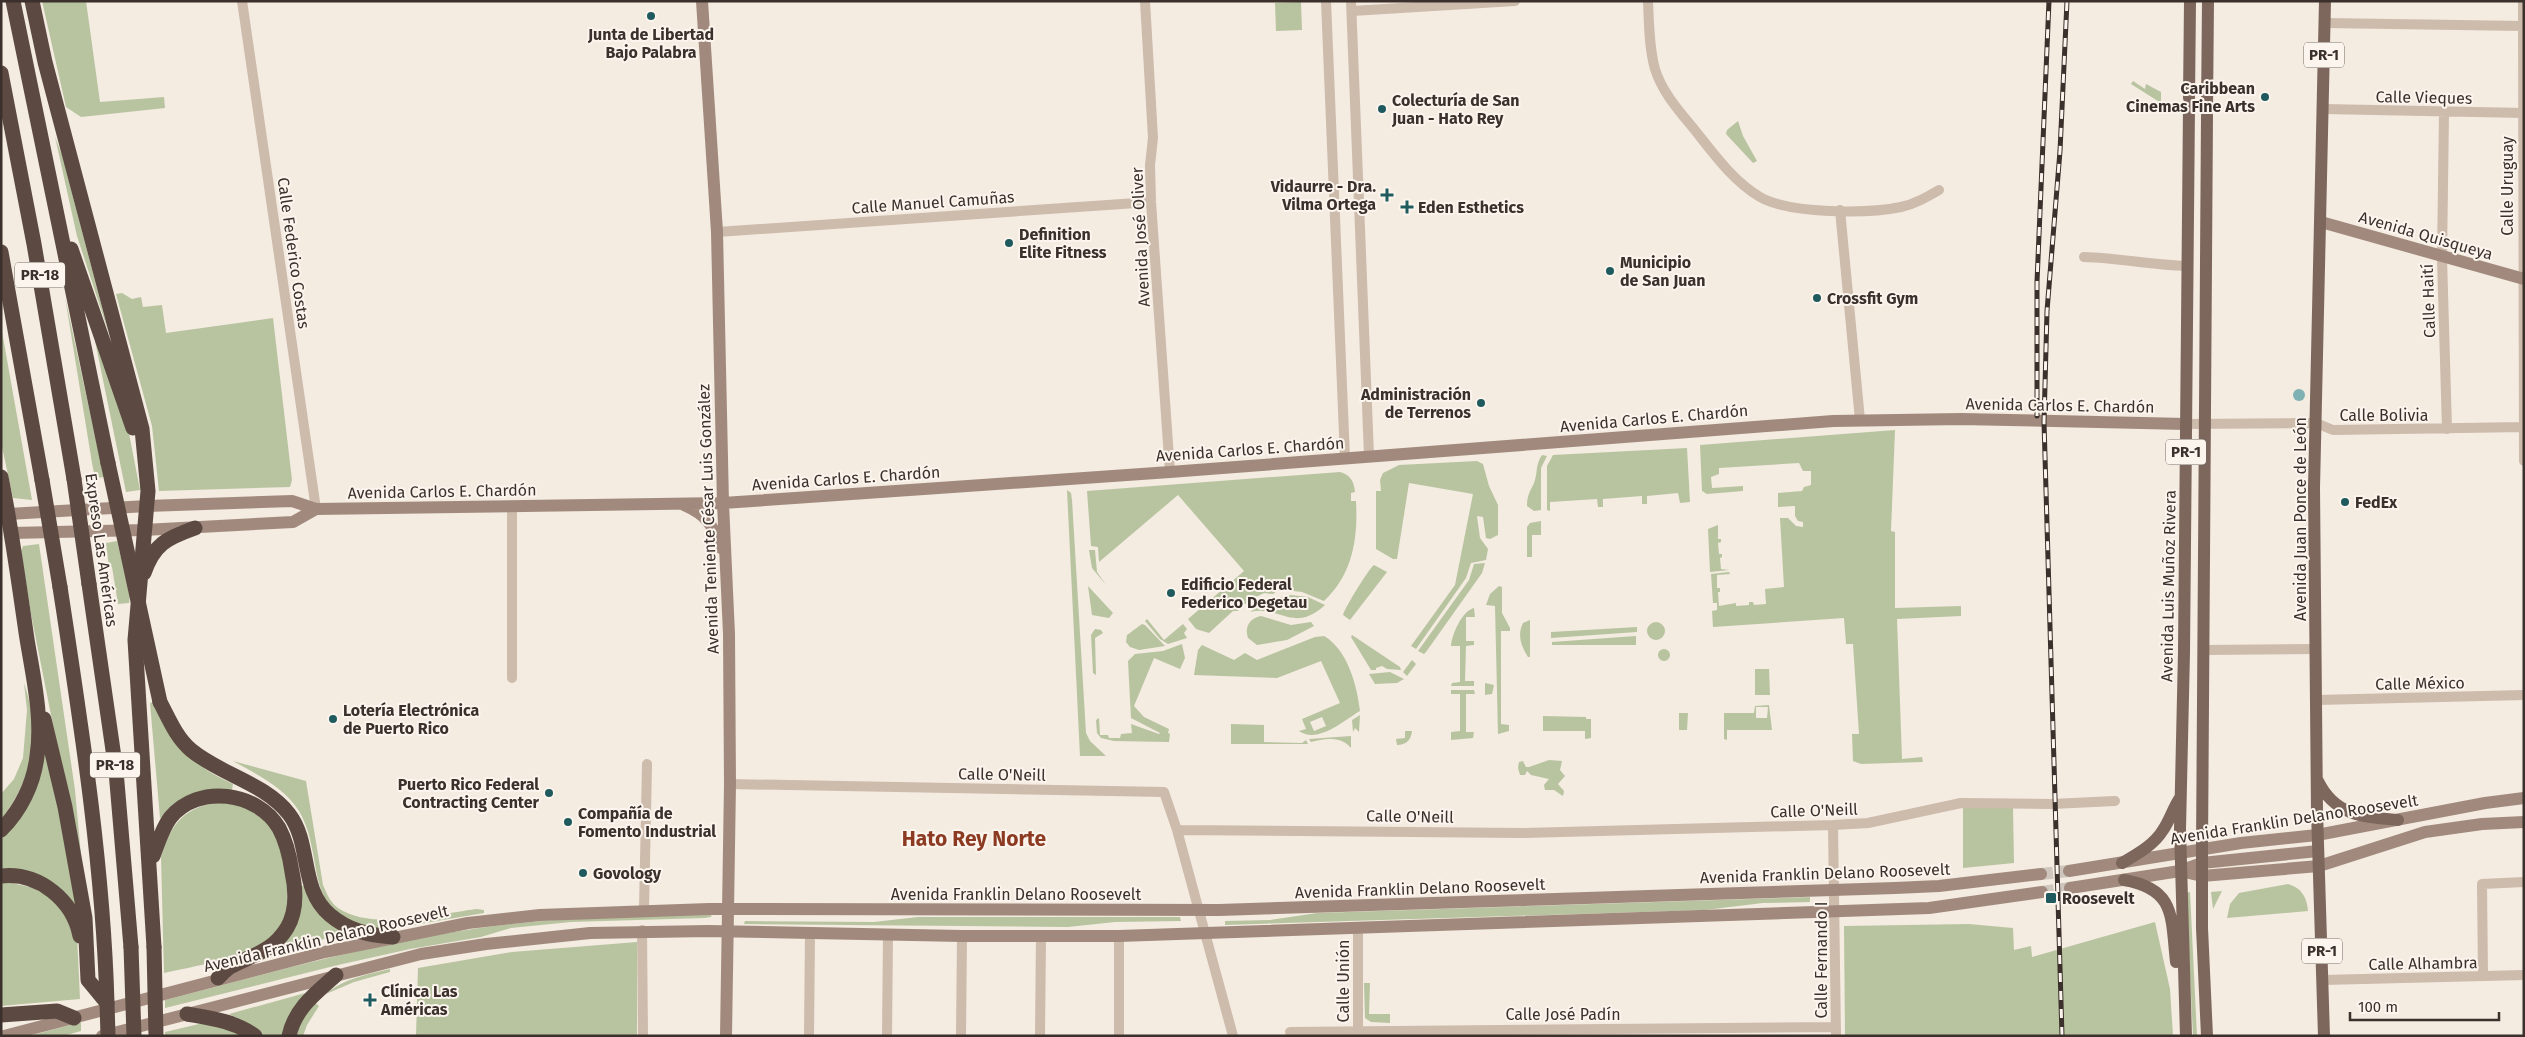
<svg xmlns="http://www.w3.org/2000/svg" width="2525" height="1037" viewBox="0 0 2525 1037" font-family="'Fira Sans',sans-serif">
<style>
.green{fill:#b8c4a0;fill-rule:evenodd}
.water{fill:#7fb0b2}
.lines{fill:none;stroke-linecap:round;stroke-linejoin:round}
.secondary-tunnel{stroke:#cfc6bd;stroke-width:12;stroke-dasharray:12 6;stroke-linecap:butt}
.street{stroke:#cdbbac;stroke-width:10}
.secondary{stroke:#a18a7d;stroke-width:12}
.primary{stroke:#7d675c;stroke-width:12}
.highway{stroke:#5c4a42;stroke-width:15}
.rail-casing{stroke:#3b302b;stroke-width:5}
.rail{stroke:#fbf5ee;stroke-width:3;stroke-dasharray:9;stroke-linecap:butt}
.highway-bridge{stroke:#5c4a42;stroke-width:15}
.poi-dot{fill:#1f5a5e;stroke:#fbf5ee;stroke-width:2}
.labels{text-anchor:middle;stroke-width:4;stroke-linejoin:round;paint-order:stroke}
.shield{fill:#fbf5ee;stroke:#756b66;stroke-width:1}
.shield-label{font-size:15px;font-weight:bold;fill:#3b302b}
.poi-label{font-size:16px;font-weight:bold;fill:#3b302b;stroke:#fbf5ee;text-anchor:start}
.street-label{font-size:16px;fill:#3b302b;stroke:#fbf5ee}
.district-label{font-size:21px;font-weight:bold;fill:#8c3b22;stroke:#fbf5ee}
</style>
<rect width="100%" height="100%" fill="#f4ebe1"/>
<path class="green" d="M 42,1 L 86,1 L 100,102 L 164,97 L 165,108 L 81,117 L 66,107 Z
M 1301,2 L 1302,30 L 1276,31 L 1275,3 Z
M 2133,81 L 2145,89 L 2146,84 L 2161,92 L 2161,103 L 2131,84 Z
M 1738,121 L 1743,136 L 1757,161 L 1753,163 L 1726,134 L 1727,130 Z
M 55,137 L 62,155 L 109,334 L 77,236 Z
M 122,293 L 132,299 L 141,297 L 143,307 L 162,305 L 166,333 L 273,318 L 292,480 L 290,487 L 159,491 L 152,426 L 116,294 Z
M 65,297 L 104,477 L 95,478 L 92,463 Z
M 1,326 L 32,500 L 13,498 L 1,442 Z
M 99,340 L 127,423 L 140,490 L 126,492 L 95,341 Z
M 1895,430 L 1891,531 L 1895,532 L 1895,608 L 1961,606 L 1961,616 L 1897,619 L 1902,759 L 1922,757 L 1923,762 L 1861,764 L 1853,761 L 1852,734 L 1859,734 L 1853,644 L 1846,644 L 1844,618 L 1713,627 L 1712,611 L 1717,610 L 1717,603 L 1713,603 L 1711,574 L 1729,572 L 1730,574 L 1717,575 L 1717,588 L 1720,588 L 1720,592 L 1718,592 L 1719,606 L 1736,603 L 1736,606 L 1749,605 L 1749,602 L 1753,602 L 1754,605 L 1766,604 L 1765,589 L 1784,587 L 1780,518 L 1788,518 L 1796,526 L 1803,527 L 1803,522 L 1798,521 L 1795,516 L 1795,506 L 1778,507 L 1778,493 L 1802,491 L 1804,487 L 1811,485 L 1811,471 L 1803,471 L 1799,463 L 1719,468 L 1719,474 L 1711,477 L 1712,488 L 1743,486 L 1743,491 L 1707,494 L 1702,491 L 1700,445 Z
M 1687,448 L 1690,502 L 1680,503 L 1678,493 L 1647,496 L 1647,504 L 1642,504 L 1642,496 L 1603,499 L 1603,507 L 1598,507 L 1597,499 L 1550,502 L 1550,511 L 1547,510 L 1547,466 L 1553,455 Z
M 1542,455 L 1547,456 L 1541,468 L 1541,510 L 1534,511 L 1527,506 C 1527,495 1530,492 1534,483 C 1538,473 1535,465 1542,455 Z
M 1477,461 L 1483,464 L 1489,486 L 1498,505 L 1498,535 L 1490,539 L 1486,538 L 1483,517 L 1477,516 L 1480,538 L 1488,549 L 1486,560 L 1471,563 L 1466,578 L 1416,649 L 1411,646 L 1455,585 L 1473,494 L 1409,483 L 1397,559 L 1393,559 L 1376,549 L 1376,491 L 1381,491 L 1380,480 L 1383,473 L 1399,465 Z
M 1340,472 C 1351,475 1354,482 1355,492 L 1351,493 L 1351,501 L 1356,501 C 1358,538 1353,574 1324,601 L 1302,592 L 1286,590 L 1277,591 L 1273,594 L 1264,593 L 1250,600 L 1248,604 L 1242,604 L 1238,611 L 1233,611 L 1209,633 L 1196,629 L 1188,619 L 1244,571 L 1178,495 L 1099,562 L 1098,547 L 1091,546 L 1087,491 Z
M 1067,490 L 1071,493 L 1072,500 L 1086,733 L 1090,741 L 1106,756 L 1080,756 Z
M 1541,521 L 1541,535 L 1532,535 L 1532,557 L 1527,557 L 1527,527 L 1530,523 Z
M 1718,525 L 1718,539 L 1721,539 L 1721,542 L 1718,543 L 1719,554 L 1722,554 L 1722,557 L 1720,558 L 1721,569 L 1729,570 L 1710,572 L 1708,529 Z
M 117,541 L 130,594 L 129,603 L 118,604 L 112,567 L 109,567 L 106,543 Z
M 39,544 L 75,790 L 81,855 L 79,856 L 31,614 L 21,551 L 23,546 Z
M 1089,550 L 1095,550 L 1097,572 L 1106,585 L 1092,568 Z
M 1485,563 L 1482,573 L 1426,652 L 1424,654 L 1418,651 L 1469,580 L 1474,564 Z
M 1374,565 L 1387,572 L 1350,620 L 1343,615 C 1344,609 1370,567 1374,565 Z
M 1088,586 L 1113,613 L 1109,618 L 1092,615 Z
M 1499,586 L 1502,587 L 1502,613 L 1510,628 L 1510,631 L 1501,631 L 1501,724 L 1509,725 L 1509,731 L 1498,734 L 1495,606 L 1486,605 L 1490,594 Z
M 1291,595 L 1308,597 L 1325,605 C 1294,634 1279,605 1250,612 L 1268,600 Z
M 1474,608 L 1475,617 L 1466,617 L 1466,641 L 1474,641 L 1474,645 L 1466,646 L 1465,681 L 1474,681 L 1474,686 L 1451,686 L 1452,683 L 1460,682 L 1460,646 L 1451,646 C 1452,634 1462,611 1474,608 Z
M 1261,616 L 1291,625 L 1311,622 L 1314,626 L 1287,640 L 1257,645 L 1248,638 C 1244,627 1250,618 1261,616 Z
M 1147,619 L 1164,640 L 1183,624 L 1187,629 L 1184,633 L 1187,638 L 1168,644 L 1160,639 L 1145,621 Z
M 1530,620 L 1530,657 L 1528,657 C 1521,646 1517,635 1523,623 Z
M1647 631a9 9 0 1 1 18 0a9 9 0 1 1-18 0Z
M 1142,624 L 1145,625 L 1165,646 L 1139,650 L 1130,647 L 1126,642 L 1127,635 Z
M 1637,627 L 1637,632 L 1551,638 L 1551,632 Z
M 1095,629 L 1101,630 L 1103,633 L 1095,638 L 1096,675 L 1093,673 L 1091,635 Z
M 1352,635 L 1400,667 L 1401,670 L 1387,669 L 1382,666 L 1376,668 L 1376,670 L 1371,670 L 1351,637 Z
M 1324,636 C 1348,650 1357,686 1360,711 C 1343,721 1318,744 1299,731 L 1306,729 L 1302,719 L 1340,703 L 1321,661 L 1277,678 L 1194,675 L 1198,650 L 1202,645 L 1234,660 L 1245,653 L 1257,660 L 1315,637 ZM 1322,717 L 1326,726 L 1314,731 L 1310,722 Z
M 1636,636 L 1636,645 L 1552,645 L 1552,642 Z
M 1182,644 L 1185,658 L 1180,669 L 1154,658 L 1134,706 L 1144,717 L 1169,729 L 1168,733 L 1170,734 L 1169,742 L 1114,741 L 1101,738 L 1097,733 L 1096,720 L 1099,718 L 1100,735 L 1108,735 L 1109,738 L 1120,738 L 1121,734 L 1132,733 L 1131,724 L 1159,734 L 1160,733 L 1131,718 L 1128,661 L 1135,654 L 1163,651 Z
M1658 655a6 6 0 1 1 12 0a6 6 0 1 1-12 0Z
M 1412,660 L 1416,664 L 1407,676 L 1403,672 Z
M 1755,669 L 1769,669 L 1770,695 L 1755,695 Z
M 1390,672 L 1404,679 L 1397,683 L 1375,684 L 1369,674 Z
M 24,683 C 42,737 34,775 1,820 L 1,794 L 14,779 L 23,758 L 27,710 Z
M 1485,683 L 1494,685 L 1492,694 L 1485,695 Z
M 1451,690 L 1474,690 L 1475,694 L 1466,694 L 1466,732 L 1474,732 L 1473,738 L 1451,740 L 1451,732 L 1460,731 L 1460,694 L 1451,694 Z
M 154,702 C 179,744 186,763 233,784 L 232,790 L 160,818 L 150,703 Z
M 1769,705 L 1772,730 L 1727,730 L 1727,740 L 1724,739 L 1724,713 L 1754,713 L 1755,706 ZM 1756,707 L 1768,707 L 1767,718 L 1756,718 Z
M 1679,713 L 1688,713 L 1687,730 L 1679,730 Z
M 1360,715 L 1359,732 L 1355,728 L 1353,732 L 1352,720 Z
M 1543,716 L 1586,717 L 1586,719 L 1591,719 L 1591,738 L 1585,739 L 1585,731 L 1543,731 Z
M 1231,724 L 1264,725 L 1264,742 L 1302,743 L 1306,740 L 1308,744 L 1231,744 Z
M 1405,731 L 1412,731 C 1411,740 1406,745 1397,745 L 1396,739 L 1405,738 Z
M 1351,736 L 1351,748 C 1342,736 1324,738 1311,742 L 1309,739 Z
M 44,742 L 81,915 L 74,907 L 1,871 L 1,837 Z
M 1549,760 L 1562,761 L 1560,770 L 1565,776 L 1558,784 L 1564,791 L 1563,796 L 1554,790 L 1545,790 L 1544,785 L 1549,779 L 1531,775 L 1527,771 L 1525,775 L 1520,775 L 1518,768 L 1519,762 L 1523,761 L 1526,767 L 1529,767 Z
M 233,761 L 306,781 L 323,885 C 327,894 330,902 338,908 C 371,931 439,914 476,909 L 484,910 L 484,913 L 384,930 C 297,919 328,861 299,811 C 284,787 256,774 233,761 Z
M 222,802 C 238,805 255,809 267,821 C 275,829 278,842 281,852 C 288,879 297,921 270,941 C 247,957 192,967 164,973 L 161,857 C 171,823 185,806 222,802 Z
M 1963,808 L 2013,808 L 2014,863 L 1963,868 Z
M 7,882 L 30,887 L 52,896 L 77,935 L 80,999 L 1,1006 L 1,883 Z
M 2288,884 C 2302,888 2307,898 2308,911 L 2227,918 L 2230,904 L 2239,893 Z
M 306,885 L 351,932 L 270,953 L 302,891 L 302,886 Z
M 2222,891 L 2213,909 L 2211,892 Z
M 2190,892 L 2197,1036 L 2193,1036 L 2186,893 Z
M 1810,897 L 1810,902 L 1763,903 L 1705,910 L 1225,925 L 1225,921 L 1270,920 L 1317,913 Z
M 712,914 L 711,917 L 705,918 L 571,922 L 511,928 L 481,937 L 410,949 L 338,965 L 165,1008 L 165,1000 C 279,971 394,937 511,924 C 578,916 645,917 712,914 Z
M 918,917 L 1180,917 L 1181,921 L 1115,922 L 1068,927 L 744,924 L 745,921 L 874,922 Z
M 2155,922 L 2170,989 L 2173,1036 L 1845,1036 L 1844,926 L 1969,924 L 2013,928 L 2014,950 L 2031,946 L 2032,957 Z
M 637,942 L 637,1036 L 416,1036 L 418,968 L 512,952 Z
M 390,969 L 390,972 L 354,982 L 326,994 C 343,979 368,974 390,969 Z
M 1364,983 L 1370,983 L 1369,1014 L 1390,1014 L 1390,1023 L 1371,1022 L 1365,1018 Z
M 309,992 L 284,1036 L 262,1036 L 247,1023 L 229,1014 Z
M 313,1001 L 319,1006 L 307,1025 L 303,1036 L 293,1036 Z
M 81,1022 L 81,1031 L 63,1036 L 29,1036 Z
M 199,1024 L 217,1024 L 245,1036 L 165,1036 L 165,1032 Z"/>
<path class="water" d="M2293 395a6 6 0 1 1 12 0a6 6 0 1 1-12 0Z"/>
<g class="lines">
<path class="secondary-tunnel" d="M 2041,874 L 2069,871
M 2042,892 L 2070,888"/>
<path class="street" d="M 242,1 L 316,509
M 1145,1 L 1153,138 L 1150,165 L 1151,202 L 1170,472
M 1326,1 L 1345,458
M 1351,1 L 1369,456
M 1648,1 C 1649,23 1649,48 1655,69 C 1662,92 1679,111 1694,129 C 1713,153 1733,181 1760,197 C 1790,214 1867,214 1901,207 C 1915,204 1927,197 1939,190
M 2523,1 L 2524,461
M 1352,11 L 1515,1
M 2325,23 L 2524,26
M 2324,109 L 2524,113
M 2444,112 L 2442,258 L 2447,429
M 1840,210 L 1860,420
M 717,232 L 1151,202
M 2084,257 C 2119,258 2152,265 2187,266
M 2186,424 L 2316,423 L 2333,430 L 2524,427
M 2204,650 L 2316,649
M 512,678 L 512,506
M 2317,700 L 2524,695
M 730,784 L 1164,792 L 1177,830 L 1233,1036
M 1833,825 L 1836,1036
M 1177,830 L 1523,833 L 1833,825 L 1868,823 L 1961,803 L 2052,804 L 2115,801
M 644,910 L 647,764
M 642,930 L 643,1036
M 2483,976 L 2482,884 L 2524,882
M 2323,980 L 2524,975
M 1290,1032 L 1836,1027
M 809,1036 L 810,934
M 887,1036 L 888,935
M 961,1036 L 962,936
M 1040,1036 L 1041,936
M 1119,1036 L 1119,936
M 1358,1036 L 1358,927"/>
<path class="secondary" d="M 702,1 L 717,232 L 723,503 L 729,634 L 730,784 L 726,1036
M 2321,222 L 2524,279
M 684,505 C 707,515 713,525 721,548
M 8,514 L 147,506 L 292,501 L 316,509 L 723,503 L 1170,472 L 1833,421 L 1961,419 L 2186,424
M 11,533 L 144,530 L 293,522 L 316,509
M 2069,871 L 2241,843 L 2317,835 L 2485,803 L 2524,798
M 2180,871 L 2202,876 L 2319,866 L 2425,832 L 2482,824 L 2524,822
M 2070,888 L 2180,871 L 2202,863 L 2318,851
M 4,1036 L 325,952 L 468,923 L 540,915 L 709,909 L 1219,910 L 1895,888 L 1939,886 L 2041,874
M 102,1036 L 421,954 L 486,944 L 590,933 L 708,931 L 962,936 L 1119,936 L 1929,908 L 2042,892"/>
<path class="primary" d="M 2189,98 L 2190,1
M 2207,108 L 2208,1
M 2207,115 L 2202,850 L 2202,928 L 2207,1036
M 2318,781 C 2335,816 2364,817 2398,820
M 2122,863 C 2137,854 2154,845 2163,830 C 2170,820 2173,808 2180,798
M 2124,880 C 2176,889 2171,917 2176,962
M 2186,1036 L 2180,829 L 2184,652 L 2189,106
M 2324,1036 L 2317,811 L 2314,488 L 2325,1"/>
<path class="highway" d="M 13,1 L 108,463
M 32,1 L 45,62 L 142,429 L 148,491 L 135,640 L 154,947
M 1,73 L 34,244 L 74,479
M 71,249 L 133,428
M 1,252 L 42,480
M 1,477 C 12,531 19,585 27,639 C 33,676 43,718 37,756 C 34,783 21,810 1,830
M 144,573 C 154,544 167,538 195,528
M 89,584 L 116,771 L 131,947
M 60,587 C 81,725 103,863 107,1003
M 160,702 C 169,719 176,737 191,750 C 221,775 265,783 289,814 C 312,844 299,889 330,915 C 349,931 368,935 393,937
M 44,719 L 65,807 L 85,918 L 88,980 L 107,1003
M 153,856 C 158,843 162,829 170,818 C 198,783 258,792 279,828 C 286,841 290,858 292,872 C 296,890 297,911 287,928 C 272,952 254,954 232,966 C 227,968 222,974 218,978
M 1,876 C 39,872 73,900 80,936
M 187,1014 C 210,1018 235,1021 255,1036
M 1,1015 L 57,1011 L 74,1018
M 289,1036 C 295,1008 316,993 336,975"/>
<defs>
<path id="rail" d="M 2037,416 L 2037,282 L 2049,1
M 2062,1036 L 2044,422 L 2047,311 L 2060,151 L 2067,1"/>
</defs>
<use href="#rail" class="rail-casing"/>
<use href="#rail" class="rail"/>
<path class="highway-bridge" d="M 108,463 L 160,702
M 74,479 L 89,584
M 42,480 L 60,587
M 131,947 L 134,1036
M 154,947 L 156,1036
M 107,1003 L 108,1036"/>
</g>
<g class="poi-dot">
<circle cx="651" cy="16" r="5"/>
<circle cx="2265" cy="97" r="5"/>
<circle cx="1382" cy="109" r="5"/>
<path d="M1384.5 187.5h5v5h5v5h-5v5h-5v-5h-5v-5h5z"/>
<path d="M1404.5 199.5h5v5h5v5h-5v5h-5v-5h-5v-5h5z"/>
<circle cx="1009" cy="243" r="5"/>
<circle cx="1610" cy="271" r="5"/>
<circle cx="1817" cy="298" r="5"/>
<circle cx="1481" cy="403" r="5"/>
<circle cx="2345" cy="502" r="5"/>
<circle cx="1171" cy="593" r="5"/>
<circle cx="333" cy="719" r="5"/>
<circle cx="549" cy="793" r="5"/>
<circle cx="568" cy="822" r="5"/>
<circle cx="583" cy="873" r="5"/>
<rect x="2045" y="892" width="12" height="12" rx="2.5"/>
<path d="M367.5 992.5h5v5h5v5h-5v5h-5v-5h-5v-5h5z"/>
</g>
<g class="labels">
<g class="shield">
<rect x="2304" y="42.5" width="40" height="25" rx="4"/>
<rect x="15" y="262.5" width="50" height="25" rx="4"/>
<rect x="2166" y="439.5" width="40" height="25" rx="4"/>
<rect x="90" y="752.5" width="50" height="25" rx="4"/>
<rect x="2302" y="938.5" width="40" height="25" rx="4"/>
</g>
<g class="shield-label">
<text x="2324" y="60">PR-1</text>
<text x="40" y="280">PR-18</text>
<text x="2186" y="457">PR-1</text>
<text x="115" y="770">PR-18</text>
<text x="2322" y="956">PR-1</text>
</g>
<g class="poi-label">
<text x="651" y="40" text-anchor="middle">Junta de Libertad<tspan x="651" dy="18">Bajo Palabra</tspan></text>
<text x="2255" y="94" text-anchor="end">Caribbean<tspan x="2255" dy="18">Cinemas Fine Arts</tspan></text>
<text x="1392" y="106">Colecturía de San<tspan x="1392" dy="18">Juan - Hato Rey</tspan></text>
<text x="1376" y="192" text-anchor="end">Vidaurre - Dra.<tspan x="1376" dy="18">Vilma Ortega</tspan></text>
<text x="1418" y="213">Eden Esthetics</text>
<text x="1019" y="240">Definition<tspan x="1019" dy="18">Elite Fitness</tspan></text>
<text x="1620" y="268">Municipio<tspan x="1620" dy="18">de San Juan</tspan></text>
<text x="1827" y="304">Crossfit Gym</text>
<text x="1471" y="400" text-anchor="end">Administración<tspan x="1471" dy="18">de Terrenos</tspan></text>
<text x="2355" y="508">FedEx</text>
<text x="1181" y="590">Edificio Federal<tspan x="1181" dy="18">Federico Degetau</tspan></text>
<text x="343" y="716">Lotería Electrónica<tspan x="343" dy="18">de Puerto Rico</tspan></text>
<text x="539" y="790" text-anchor="end">Puerto Rico Federal<tspan x="539" dy="18">Contracting Center</tspan></text>
<text x="578" y="819">Compañía de<tspan x="578" dy="18">Fomento Industrial</tspan></text>
<text x="593" y="879">Govology</text>
<text x="2062" y="904">Roosevelt</text>
<text x="381" y="997">Clínica Las<tspan x="381" dy="18">Américas</tspan></text>
</g>
<g class="street-label">
<text transform="translate(2424 97) rotate(1)" y="6">Calle Vieques</text>
<text transform="translate(2507 186) rotate(-90)" y="6">Calle Uruguay</text>
<text transform="translate(933 202) rotate(-4)" y="6">Calle Manuel Camuñas</text>
<text transform="translate(2426 235) rotate(16)" y="6">Avenida Quisqueya</text>
<text transform="translate(1140 237) rotate(-93)" y="6">Avenida José Oliver</text>
<text transform="translate(294 253) rotate(82)" y="6">Calle Federico Costas</text>
<text transform="translate(2428 301) rotate(-92)" y="6">Calle Haití</text>
<text transform="translate(2060 405) rotate(1)" y="6">Avenida Carlos E. Chardón</text>
<text x="2384" y="421">Calle Bolivia</text>
<text transform="translate(1654 418) rotate(-5)" y="6">Avenida Carlos E. Chardón</text>
<text transform="translate(1250 449) rotate(-4)" y="6">Avenida Carlos E. Chardón</text>
<text transform="translate(846 478) rotate(-4)" y="6">Avenida Carlos E. Chardón</text>
<text transform="translate(442 491) rotate(-1)" y="6">Avenida Carlos E. Chardón</text>
<text transform="translate(708 519) rotate(-92)" y="6">Avenida Teniente César Luis González</text>
<text transform="translate(2300 519) rotate(-90)" y="6">Avenida Juan Ponce de León</text>
<text transform="translate(102 550) rotate(82)" y="6">Expreso Las Américas</text>
<text transform="translate(2168 586) rotate(-89)" y="6">Avenida Luis Muñoz Rivera</text>
<text transform="translate(2420 683) rotate(-1)" y="6">Calle México</text>
<text transform="translate(1002 774) rotate(1)" y="6">Calle O'Neill</text>
<text transform="translate(1814 810) rotate(-2)" y="6">Calle O'Neill</text>
<text transform="translate(1410 816) rotate(1)" y="6">Calle O'Neill</text>
<text transform="translate(2294 819) rotate(-9)" y="6">Avenida Franklin Delano Roosevelt</text>
<text transform="translate(1825 873) rotate(-2)" y="6">Avenida Franklin Delano Roosevelt</text>
<text transform="translate(1420 888) rotate(-2)" y="6">Avenida Franklin Delano Roosevelt</text>
<text x="1016" y="900">Avenida Franklin Delano Roosevelt</text>
<text transform="translate(326 938) rotate(-13)" y="6">Avenida Franklin Delano Roosevelt</text>
<text transform="translate(1821 960) rotate(-90)" y="6">Calle Fernando I</text>
<text transform="translate(2423 963) rotate(-1)" y="6">Calle Alhambra</text>
<text transform="translate(1343 981) rotate(-90)" y="6">Calle Unión</text>
<text x="1563" y="1020">Calle José Padín</text>
</g>
<g class="district-label">
<text x="974" y="846">Hato Rey Norte</text>
</g>
</g>
<rect width="2525" height="1037" fill="none" stroke="#3b302b" stroke-width="5"/>
<path d="M2350 1012v8h149v-8" fill="none" stroke="#3b302b" stroke-width="2.5"/>
<text x="2358" y="1012" font-size="15" fill="#3b302b" stroke="#fbf5ee" stroke-width="4" paint-order="stroke">100 m</text>
</svg>
